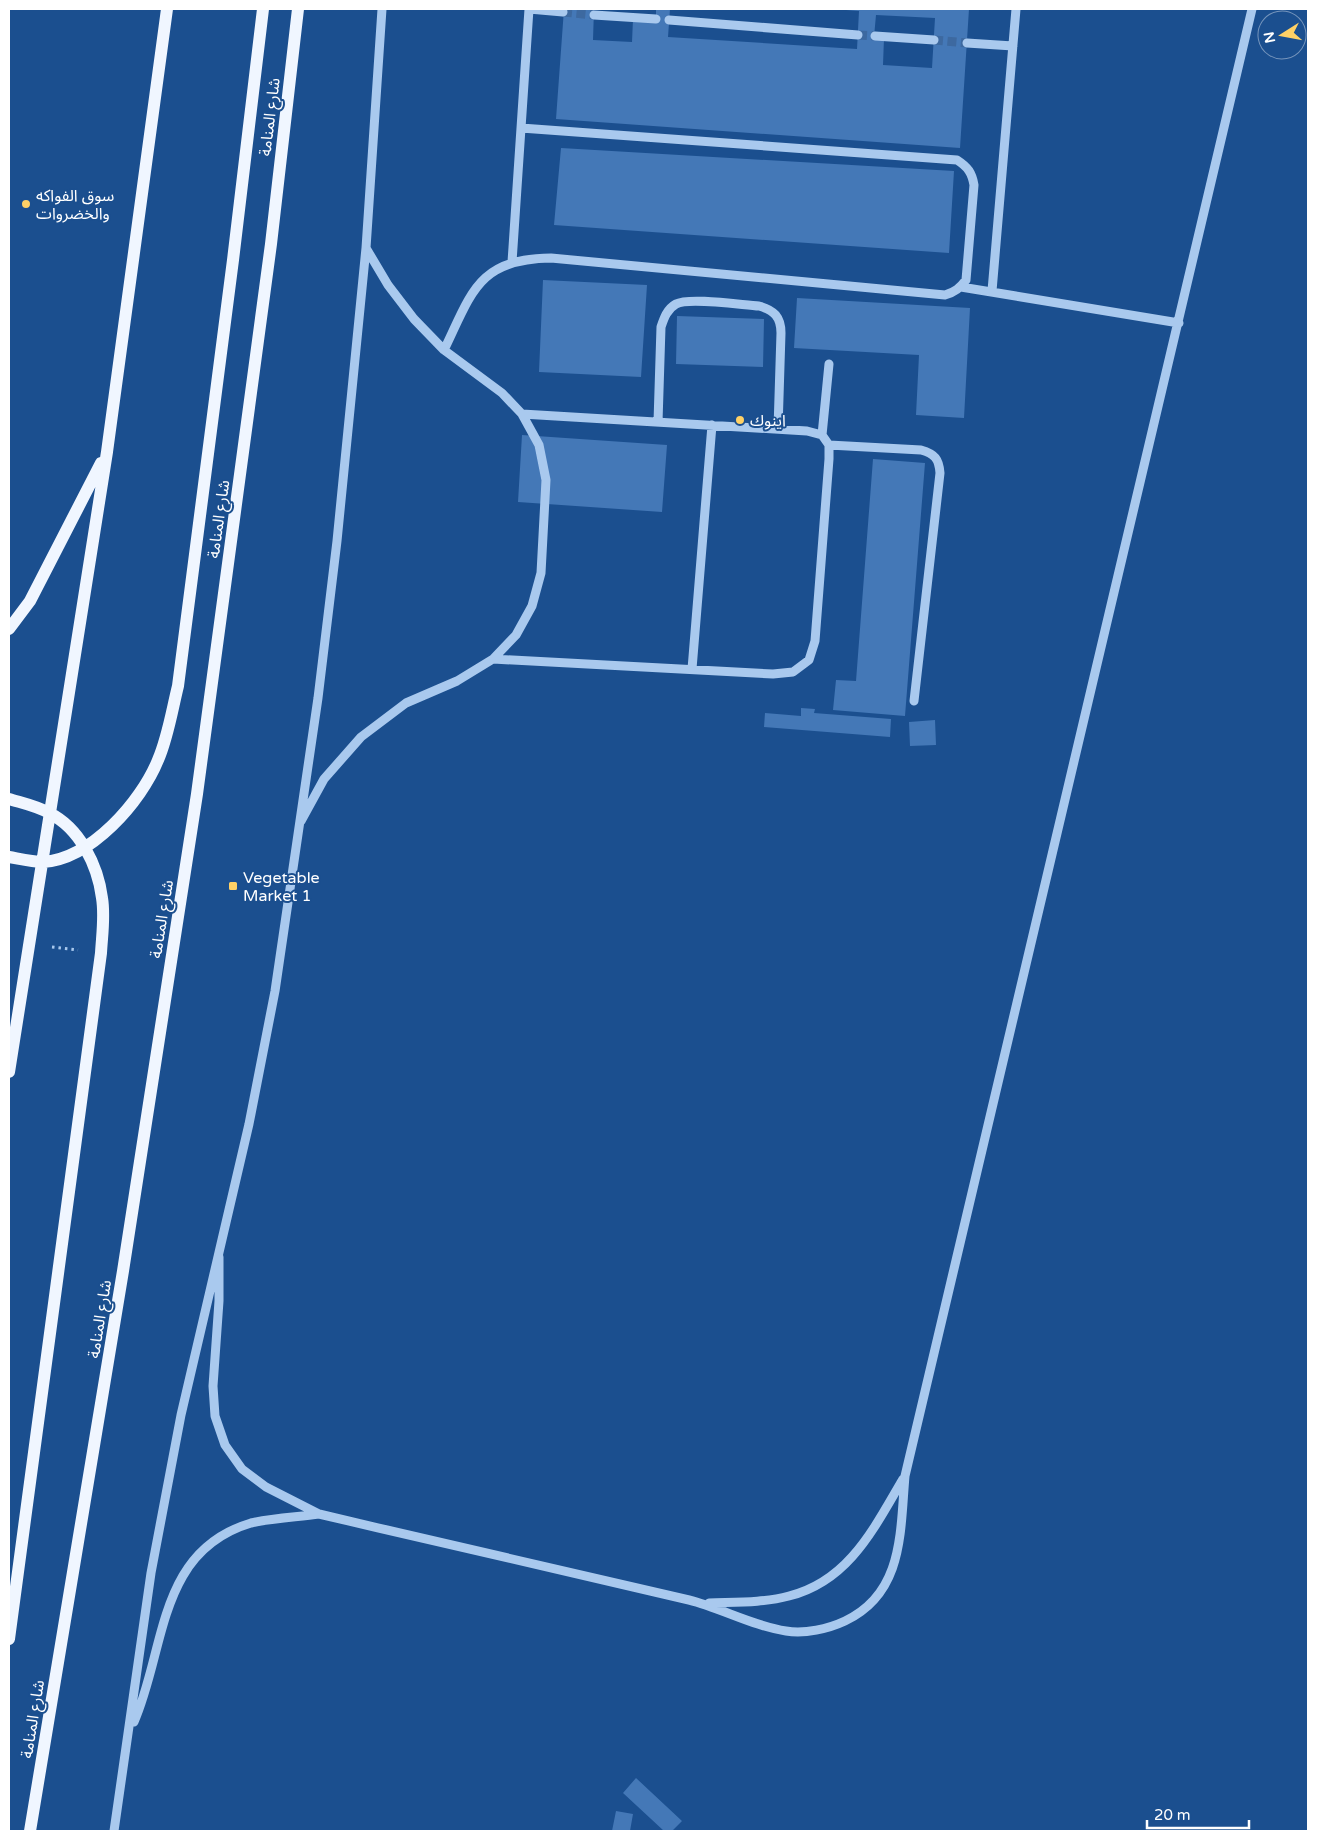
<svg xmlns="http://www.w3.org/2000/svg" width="1317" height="1840" viewBox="0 0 1317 1840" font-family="'Varela Round','Noto Sans Arabic',sans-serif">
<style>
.building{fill:#4478b7;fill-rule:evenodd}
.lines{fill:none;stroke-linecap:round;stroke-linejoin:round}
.minor-tunnel{stroke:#3d69a0;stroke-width:9;stroke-dasharray:9 4.5;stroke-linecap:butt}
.path{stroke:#a9c9ee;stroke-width:3;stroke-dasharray:2.5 4;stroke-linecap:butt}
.minor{stroke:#a9c9ee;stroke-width:9}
.major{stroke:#f0f6ff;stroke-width:12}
.poi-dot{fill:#ffd166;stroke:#1b4f8f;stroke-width:2}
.labels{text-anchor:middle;stroke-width:4;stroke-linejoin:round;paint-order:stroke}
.street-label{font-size:16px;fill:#fff;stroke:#1b4f8f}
.poi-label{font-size:16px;fill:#fff;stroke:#1b4f8f;text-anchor:start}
</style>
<rect width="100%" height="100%" fill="#1b4f8f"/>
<path class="building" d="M 564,9 L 594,9 L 593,40 L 632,42 L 633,19 L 656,20 L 656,9 L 670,9 L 668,37 L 857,49 L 859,11 L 846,10 L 846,9 L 969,9 L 960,148 L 556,119 ZM 876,15 L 935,18 L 932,68 L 883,65 L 884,38 L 874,37 Z
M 561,148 L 954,171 L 949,253 L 554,225 Z
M 543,280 L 647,285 L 641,377 L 539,372 Z
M 797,298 L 970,308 L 964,418 L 916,415 L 919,355 L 794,348 Z
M 677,316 L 764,319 L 763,367 L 676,364 Z
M 522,435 L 667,445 L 662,512 L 518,502 Z
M 873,459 L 925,463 L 905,716 L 833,710 L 836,680 L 856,681 Z
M 801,708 L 815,709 L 814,713 L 891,719 L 890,737 L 764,727 L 765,713 L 801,716 Z
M 935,720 L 936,745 L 910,746 L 909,722 Z
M 636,1778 L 682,1821 L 672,1831 L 664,1831 L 623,1793 Z
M 616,1811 L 633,1814 L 630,1831 L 612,1831 Z"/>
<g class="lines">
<path class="minor-tunnel" d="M 563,12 L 594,15
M 858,35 L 875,36
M 934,40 L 967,43"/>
<path class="path" d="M 52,947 L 78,950"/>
<path class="minor" d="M 529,9 L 563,12
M 594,15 L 656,19
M 669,20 L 858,35
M 875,36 L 934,40
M 967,43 L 1013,46
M 512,262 L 529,9
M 961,287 L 1179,323
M 992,291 L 1016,9
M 444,350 C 472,292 478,259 551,258 L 945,295 C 955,292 960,288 966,280 L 974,185 C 972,173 968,167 957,160 L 521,128
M 658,422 L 661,327 C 664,318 667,309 676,304 C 689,297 742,305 759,306 C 774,310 781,317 781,333 L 778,429
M 822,435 L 829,364
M 829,445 L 921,450 C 935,454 939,459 940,473 L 914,701
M 493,659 L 773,674 L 793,672 L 809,660 L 815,641 L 829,459 L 829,445 L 822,435 L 807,431 L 522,414
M 692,669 L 712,425
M 301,821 L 324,779 L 361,737 L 406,703 L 457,681 L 493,659 L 516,635 L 532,606 L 541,573 L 546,480 L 539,445 L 522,414 L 502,393 L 444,350 L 414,319 L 388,285 L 366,248
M 219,1257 L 219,1301 L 213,1386 L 215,1416 L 225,1445 L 242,1469 L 266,1487 L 319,1514 C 442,1543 565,1571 689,1600 C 721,1608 753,1626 786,1631 C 805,1634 828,1629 845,1621 C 904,1593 900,1532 905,1476 L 1252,9
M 709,1603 C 735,1602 763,1603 789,1596 C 849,1581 874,1528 903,1479
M 134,1722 C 166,1649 157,1551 251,1523 C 272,1518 298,1517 319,1514
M 114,1831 L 151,1573 L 181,1415 L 249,1124 L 275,991 L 318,698 L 337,541 L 366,248 L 382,9"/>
<path class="major" d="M 9,629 L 30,601 L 101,463
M 9,799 C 22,803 37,806 49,813 C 80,828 98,866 102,898 C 105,916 102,935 101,953 L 9,1639
M 9,857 C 20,859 32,862 43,862 C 91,859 141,802 158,760 C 168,737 172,710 178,686 L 233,260 L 263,9
M 9,1072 L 107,452 L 167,9
M 30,1831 L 123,1271 L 197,794 L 271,244 L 298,9"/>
</g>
<g class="poi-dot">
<circle cx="26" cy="204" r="5"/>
<circle cx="740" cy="420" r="5"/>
<rect x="228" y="881" width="10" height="10" rx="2.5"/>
</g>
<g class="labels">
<g class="street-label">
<text transform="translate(269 117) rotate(-83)" y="6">شارع المنامة</text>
<text transform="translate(218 519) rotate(-82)" y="6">شارع المنامة</text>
<text transform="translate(161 919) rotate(-81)" y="6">شارع المنامة</text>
<text transform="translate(99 1319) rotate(-81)" y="6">شارع المنامة</text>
<text transform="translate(32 1719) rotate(-81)" y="6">شارع المنامة</text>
</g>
<g class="poi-label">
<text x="36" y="201">سوق الفواكه<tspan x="36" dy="18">والخضروات</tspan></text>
<text x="750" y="426">اينوك</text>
<text x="243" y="883">Vegetable<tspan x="243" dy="18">Market 1</tspan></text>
</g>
</g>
<rect width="1317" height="1840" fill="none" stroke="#ffffff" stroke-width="20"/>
<g transform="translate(1282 35) rotate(259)"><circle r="24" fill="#1b4f8f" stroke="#7695bc"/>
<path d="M0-4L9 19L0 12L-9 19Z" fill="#ffd166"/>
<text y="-8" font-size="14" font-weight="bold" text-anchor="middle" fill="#ffffff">N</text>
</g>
<path d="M1147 1820v8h102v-8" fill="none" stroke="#ffffff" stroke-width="2.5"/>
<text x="1154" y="1820" font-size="15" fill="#ffffff" stroke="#1b4f8f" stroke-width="4" paint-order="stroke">20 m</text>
</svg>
